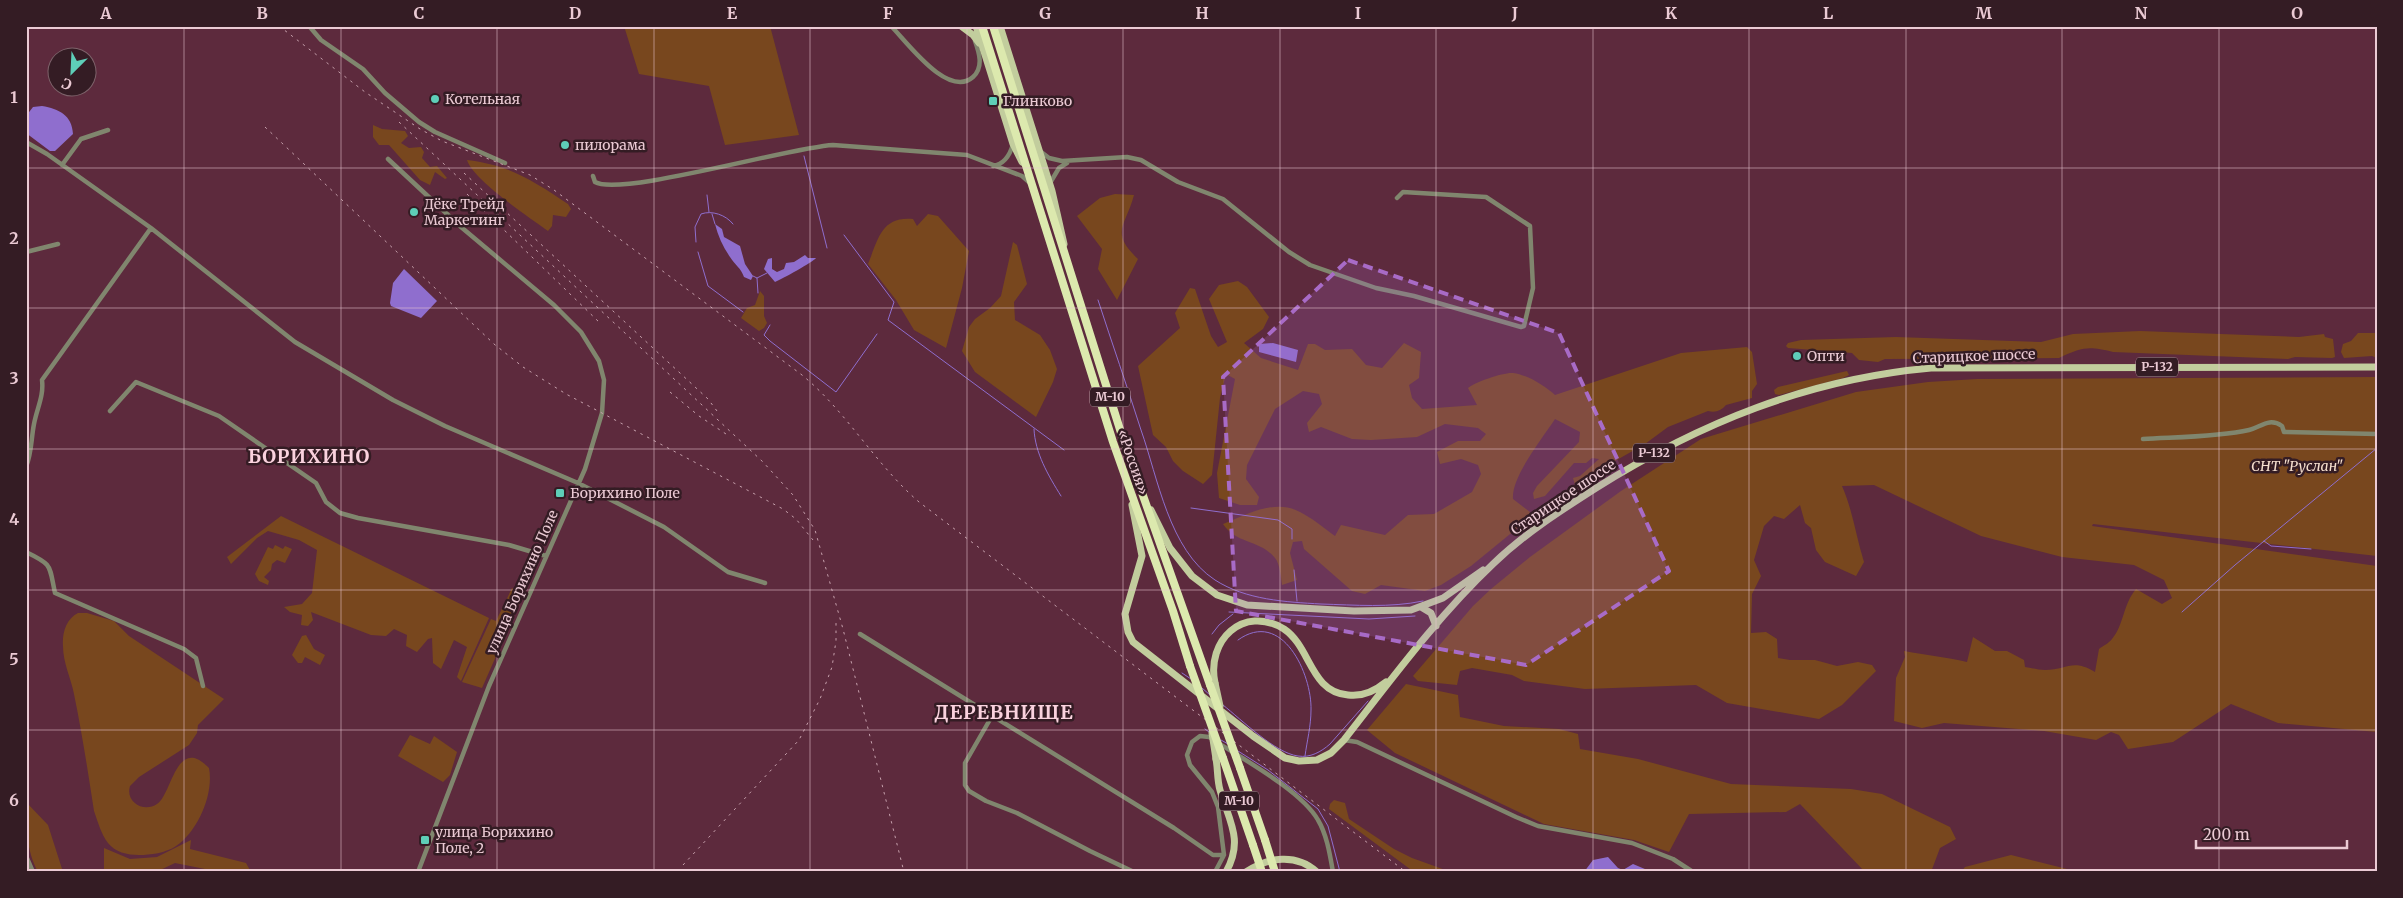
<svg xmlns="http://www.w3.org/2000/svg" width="2403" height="898" viewBox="0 0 2403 898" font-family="Merriweather,serif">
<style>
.green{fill:#78471e}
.water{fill:#8f6ece}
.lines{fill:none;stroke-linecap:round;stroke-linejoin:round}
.stream{stroke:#8f6ece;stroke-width:1}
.street{stroke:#80866e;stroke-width:4.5}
.primary{stroke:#c2cd9d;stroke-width:7}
.highway{stroke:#dce9ae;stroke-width:8}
.rail{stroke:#c6a0ac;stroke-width:1;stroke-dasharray:2.5 5;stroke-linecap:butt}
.primary-bridge{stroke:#c2cd9d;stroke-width:7}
.highway-bridge{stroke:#dce9ae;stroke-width:8}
.marked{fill:#a86bc7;fill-opacity:0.2;stroke:#a86bc7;stroke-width:4;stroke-dasharray:10 6;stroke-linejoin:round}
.grid{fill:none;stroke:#ebcad4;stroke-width:1;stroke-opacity:0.55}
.poi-dot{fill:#5eceb8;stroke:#341c24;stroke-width:2}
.labels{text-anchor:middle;stroke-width:5;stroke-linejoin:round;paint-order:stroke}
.shield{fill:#341c24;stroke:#b4969f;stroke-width:1}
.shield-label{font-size:12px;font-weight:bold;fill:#ebcad4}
.poi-label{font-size:14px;fill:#ebcad4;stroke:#341c24;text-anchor:start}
.street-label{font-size:14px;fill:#ebcad4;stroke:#341c24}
.park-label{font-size:14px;font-style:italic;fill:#f6dfce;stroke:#341c24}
.district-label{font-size:19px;font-weight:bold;letter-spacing:1px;fill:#fad2de;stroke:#341c24}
.neatline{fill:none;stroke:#ebcad4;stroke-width:2}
.grid-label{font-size:16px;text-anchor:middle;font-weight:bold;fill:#ebcad4}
</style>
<rect width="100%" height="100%" fill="#5d2a3d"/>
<path class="green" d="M 624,26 L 770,26 L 799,135 L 725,145 L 709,86 L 639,74 Z
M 373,125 L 382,129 L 405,131 L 408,136 L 401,143 L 409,148 L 421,147 L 424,152 L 422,158 L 430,167 L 437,166 L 447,178 L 445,179 L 435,172 L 430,185 L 420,180 L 389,145 L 379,145 L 373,137 Z
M 467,160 C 510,165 533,181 568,204 L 571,209 L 566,217 L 553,215 L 552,226 L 548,231 C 529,217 473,180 467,160 Z
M 1115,194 L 1134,195 C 1126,226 1109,232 1138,259 L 1117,300 L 1098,269 L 1102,249 L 1077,216 L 1100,198 Z
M 928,214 L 938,216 L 969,251 L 962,288 L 946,348 L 914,330 L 896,300 L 868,264 C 878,240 881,216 913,219 L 917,226 Z
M 1013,242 L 1017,245 L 1027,284 L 1014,302 L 1015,320 L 1040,335 L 1050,350 L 1057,369 L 1053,382 L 1036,417 L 975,372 L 962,351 L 969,327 L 975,319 L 990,308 L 1001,296 Z
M 1238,281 L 1247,287 L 1269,317 L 1263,329 L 1244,343 L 1261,358 L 1298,370 L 1308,344 L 1315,344 L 1325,350 L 1352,349 L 1366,365 L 1382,368 L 1404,343 L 1421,352 L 1419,378 L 1409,385 L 1412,398 L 1422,409 L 1477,405 L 1468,388 C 1475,382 1504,372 1513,373 C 1528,375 1545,386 1555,395 L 1681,353 L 1747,347 L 1752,352 L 1757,384 L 1752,391 L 1752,398 L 1726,405 C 1721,411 1715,413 1708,411 L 1668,427 L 1645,444 L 1615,461 L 1576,489 L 1573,478 L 1580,476 L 1599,459 L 1592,458 L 1586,463 L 1574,463 L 1545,496 L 1534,499 L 1533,493 L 1537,486 L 1579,442 L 1580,432 L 1555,419 C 1542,439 1511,477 1513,499 L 1530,512 L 1526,521 L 1471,566 L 1441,585 L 1425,591 L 1381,585 L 1365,594 L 1352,591 L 1304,549 L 1302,541 L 1293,542 L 1290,553 L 1297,580 L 1282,585 C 1281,578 1280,564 1275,558 C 1261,540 1236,544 1223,524 C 1246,515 1275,498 1300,512 C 1312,518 1324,528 1335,536 L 1341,525 L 1385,535 L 1408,515 L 1434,514 L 1472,492 L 1481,474 L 1478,465 L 1461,459 L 1440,464 L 1437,452 L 1458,441 L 1480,441 L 1486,434 L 1478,428 L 1445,424 L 1417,437 L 1371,440 L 1352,439 L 1321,427 L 1309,432 L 1307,423 L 1322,404 L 1319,394 L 1303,391 L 1275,409 L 1247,465 L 1246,479 L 1259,497 L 1257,505 L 1240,505 L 1219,498 L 1217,473 L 1235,379 L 1226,374 L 1220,398 L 1212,475 L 1203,484 L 1183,471 L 1173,461 L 1166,447 L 1153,435 L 1138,366 L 1180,328 L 1175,313 L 1190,288 L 1195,289 L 1211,336 L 1218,347 L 1227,342 L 1209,299 L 1219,285 Z
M 760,291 L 764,296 L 764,316 L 767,323 L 764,328 L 759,331 L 741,318 L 747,308 L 755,305 Z
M 2140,331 L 2299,337 L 2324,334 L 2325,337 L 2333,339 L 2335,357 L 2332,358 L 2295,357 L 2288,359 L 2113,352 C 2088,346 2083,347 2059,358 L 1885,359 L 1878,362 L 1859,360 L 1852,353 L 1788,348 L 1786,346 L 1788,343 L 1801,340 L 1896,337 L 2041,342 L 2073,334 Z
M 2358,333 L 2377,333 L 2377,358 L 2372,356 L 2344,358 L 2341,352 L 2343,344 L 2351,341 Z
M 1847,371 L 1849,375 L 1843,378 L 1779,395 L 1775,394 L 1774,390 L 1778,387 Z
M 2377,377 L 2377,556 L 2093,524 L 2092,526 L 2377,566 L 2377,732 L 2278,723 L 2231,704 L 2173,742 L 2128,749 L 2119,735 L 2111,732 L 2096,740 L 2044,731 L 1944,723 L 1922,728 L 1894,721 L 1896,678 L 1905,657 L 1904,651 C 1926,655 1946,657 1967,662 L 1973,637 L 1995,651 L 2007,651 L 2024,660 L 2025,667 C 2031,668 2038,670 2045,670 C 2067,670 2072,658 2095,672 L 2099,649 C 2103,646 2109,643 2112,639 C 2124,625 2123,604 2136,589 L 2162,604 L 2172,598 L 2164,580 L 2134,565 L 2062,557 L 1981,536 L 1874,485 L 1842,486 C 1853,511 1856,537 1864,562 L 1856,576 L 1825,562 L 1816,550 L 1811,528 L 1805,523 L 1800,505 L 1784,519 L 1774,516 L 1764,526 L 1754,560 L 1761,576 L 1752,594 L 1751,633 L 1766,632 L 1777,639 L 1778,658 L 1790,660 L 1815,660 L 1837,666 L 1858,662 L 1872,665 L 1876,671 L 1842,705 L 1819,719 L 1727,703 L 1696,685 L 1585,689 L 1524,681 L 1512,675 L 1472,668 L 1460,671 L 1457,685 L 1418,681 L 1413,676 L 1473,606 L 1491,589 L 1530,557 L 1621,491 L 1701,439 L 1856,392 L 1928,382 L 1977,379 Z
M 281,516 L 489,618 L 461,681 L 457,677 L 467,647 L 454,640 L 441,669 L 433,663 L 432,638 L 428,639 L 417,652 L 406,646 L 407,635 L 394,629 L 386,636 L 371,635 L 311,612 L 313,620 L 308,626 L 301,625 L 302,615 L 290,612 L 284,607 L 302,604 L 312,593 L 317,550 L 299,540 L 268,531 L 257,538 L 231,564 L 227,557 Z
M 275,545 L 283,549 L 285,546 L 292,549 L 285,563 L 277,560 L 272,564 L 271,570 L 264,577 L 269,581 L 268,585 L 259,581 L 255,574 L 268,547 L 273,549 Z
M 512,588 L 523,595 L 482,688 L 462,682 L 491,619 L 496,621 Z
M 78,613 L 87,613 L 114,621 L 129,636 L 224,699 L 198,725 L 197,733 L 189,745 L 139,777 L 130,786 C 125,802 144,813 157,804 C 172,795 176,734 209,768 C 214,794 198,831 176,846 C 166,853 150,855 139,855 C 127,855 115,852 108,843 C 101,834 98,822 94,811 C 88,772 82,733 74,694 C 71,678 63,663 63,646 C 62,633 66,619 78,613 Z
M 306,635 L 314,649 L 325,655 L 320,665 L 305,657 L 302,663 L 298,663 L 292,655 L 302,636 Z
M 1406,684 L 1458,695 L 1460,717 L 1504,726 L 1559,729 L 1578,734 L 1580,749 L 1638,759 L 1731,784 L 1851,789 L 1882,794 L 1950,827 L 1956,839 L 1940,848 L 1931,872 L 1865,872 L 1800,804 L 1786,812 L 1689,814 L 1669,852 L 1634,840 L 1544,824 L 1395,753 L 1367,730 Z
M 410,735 L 430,744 L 434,736 L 457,752 L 450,775 L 443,782 L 398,756 Z
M 1334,800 L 1345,803 L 1349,819 L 1394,849 L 1412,858 L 1451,872 L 1414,872 L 1329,809 L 1330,804 Z
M 26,802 L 48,825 L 63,872 L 38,872 C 26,849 26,827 26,802 Z
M 191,840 L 190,849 L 246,863 L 251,872 L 205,869 L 175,863 L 156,872 L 104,872 L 104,848 L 130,859 L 157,857 Z
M 2011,855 L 2079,872 L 1961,872 L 1965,867 Z"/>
<path class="water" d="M 42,106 C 59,109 72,115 73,134 L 55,151 L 50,151 L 26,133 L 26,116 L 33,107 Z
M 715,224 L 722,229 L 724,237 L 740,246 L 745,264 L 753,276 L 751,280 L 744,277 C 741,268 735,265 730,257 C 723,247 718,236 715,224 Z
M 805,255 L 808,258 L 816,258 C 813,262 782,279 775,282 L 764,269 L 768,259 L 772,258 L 772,269 L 777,272 L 784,269 L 786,263 L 794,262 Z
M 404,269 L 437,301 L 421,318 L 391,306 L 390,303 L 393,283 Z
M 1273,343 L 1298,350 L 1296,362 L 1259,352 L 1259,344 Z
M 1608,857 L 1618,868 L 1623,870 L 1633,864 L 1652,872 L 1584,872 L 1593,860 Z"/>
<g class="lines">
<path class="stream" d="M 804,156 L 827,248
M 707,195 L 709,212
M 712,214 L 715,224
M 844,235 L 894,302 L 888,320 L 1064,450
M 696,242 L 695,227 L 701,214 C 712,210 726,215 733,224
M 698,252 L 708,286 L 743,312
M 753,276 L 757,278 L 758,293
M 757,278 L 767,273
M 1098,300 C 1112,343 1127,386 1141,430 C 1158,478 1169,550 1215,580 C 1246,600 1286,602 1321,604 C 1355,605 1390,608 1423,601
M 770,325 L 764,335 L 770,341 L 836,392 L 877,334
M 1034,429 C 1035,453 1048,475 1061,496
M 1191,508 L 1278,520 L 1292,529 L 1292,539
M 2264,541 L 2271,546 L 2311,549
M 1294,570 L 1297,601
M 1229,612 L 1369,619 L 1415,616
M 2182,612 L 2235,565 L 2377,448
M 1212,634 L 1219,625 L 1233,614
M 1238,640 C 1282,608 1312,674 1311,710 C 1311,726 1307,741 1305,756
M 1182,673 L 1191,679
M 1202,688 L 1210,695
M 1223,705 C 1242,720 1275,753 1298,756 C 1310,758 1321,752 1330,744 L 1368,701
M 1205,729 L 1209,732
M 1221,740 L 1228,744
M 1238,751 L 1268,770 L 1318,809 L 1328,826 L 1340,872"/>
<path class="street" d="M 309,26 L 321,40 L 363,69 L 385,93 L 419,122 L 435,132 L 505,163
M 891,26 C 907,42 948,99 973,77 C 984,67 979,52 975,41
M 26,142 L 47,154 L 151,228 L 295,342 L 393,400 L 445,426 L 578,483 L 664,527 L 728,572 L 765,583
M 1040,151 L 1049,158 L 1062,161 L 1127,157 L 1141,160 L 1178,182 L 1223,199 L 1289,252 L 1310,265 L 1376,288 L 1414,296 L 1521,327 L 1524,326 L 1533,288 L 1530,226 L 1486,197 L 1403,192 L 1397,198
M 388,159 L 461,227 L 554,305 L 581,332 L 599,361 L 604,380 L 602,413 L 585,469 L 489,686 L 418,872
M 62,165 L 81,139 L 108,130
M 993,166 C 1005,164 1010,155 1013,144
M 593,176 L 595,182 C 620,197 791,147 833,145 L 967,155 L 1022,176 L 1030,183
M 1050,183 L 1059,168 L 1067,163
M 26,252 L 58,244
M 110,411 L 136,382 L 219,416 L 316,483 L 326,502 L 340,513 L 358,518 L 509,545 L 546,556
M 2143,439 C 2175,437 2219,437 2249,430 C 2261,427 2269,417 2282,426 L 2284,432 L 2377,434
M 26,467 C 32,452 31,439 34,424 C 37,408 44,396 42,380 L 151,228
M 26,552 C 53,565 49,565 55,593 L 184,649 L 196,658 L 203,686
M 860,634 L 1174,828 L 1213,855 L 1224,855
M 992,716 L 965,763 L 965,785 L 969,791 L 986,801 L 1017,813 L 1090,851 L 1134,872
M 1344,740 L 1357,742 L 1516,817 L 1538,826 L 1632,843 L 1673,859 L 1693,872
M 26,856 L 33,872
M 1215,872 L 1224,855 L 1218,807 L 1212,792 L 1190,765 L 1187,755 L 1192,742 L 1200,736 L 1209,737 C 1239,757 1301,790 1318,820 C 1327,835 1330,855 1333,872"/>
<path class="primary" d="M 961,26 L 973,35 L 979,43
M 976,26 L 1013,144 L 1022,162
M 1000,26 L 1052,191 L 1064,244
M 1132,505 L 1142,556 L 1125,614 L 1128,632 L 1133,642 L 1253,736 L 1285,758 L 1299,761 L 1317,760 L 1331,753 L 1344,740 C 1391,680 1437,617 1493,564 C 1524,534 1560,511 1596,488 C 1700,423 1808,379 1931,368 L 2377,367
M 1151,510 L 1170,548 L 1192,576 L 1217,595 L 1247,605 L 1354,611 L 1411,610 L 1443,598 L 1483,570
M 1421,607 L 1431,613 L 1436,626
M 1215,683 C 1206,641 1243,604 1284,629 C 1311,647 1310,692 1348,695 C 1363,697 1375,691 1386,682
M 1216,759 C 1218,769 1217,780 1220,790 C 1229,821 1244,840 1226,872
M 1246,872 C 1268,857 1296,853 1317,872"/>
<path class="highway" d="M 982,26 L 1113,442 L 1173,611 L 1190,666
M 993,26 L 1123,439 L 1210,685
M 1223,758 L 1253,845
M 1240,768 L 1265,840"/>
<path class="rail" d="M 279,26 L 365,92 L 420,129 L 442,141 L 530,175 L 554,190 L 802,375 C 847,412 875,464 919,502 L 1406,872
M 399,122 L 763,462 L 793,495 L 815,530 L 843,629 L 904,872
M 265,127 L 494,344 L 523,367 L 566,394 L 783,509 L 796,519 L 813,540
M 464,173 L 708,399 L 720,415
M 467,194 L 601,324
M 670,392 L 699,416 L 726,434
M 683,865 L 799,740 L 820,699 L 832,667 L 836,641 L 836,620"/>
<path class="primary-bridge" d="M 1215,683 L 1220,706
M 1212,733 L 1216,759"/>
<path class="highway-bridge" d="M 1190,666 L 1223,758
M 1210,685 L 1240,768
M 1265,840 L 1275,872
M 1253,845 L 1262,872"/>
</g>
<path class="marked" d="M 1348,260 L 1559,333 L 1669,571 L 1526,665 L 1236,611 L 1223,377 Z"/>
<path class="grid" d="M 184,26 L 184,872M 341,26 L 341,872M 497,26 L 497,872M 654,26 L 654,872M 810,26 L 810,872M 967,26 L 967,872M 1123,26 L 1123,872M 1280,26 L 1280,872M 1436,26 L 1436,872M 1593,26 L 1593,872M 1749,26 L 1749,872M 1906,26 L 1906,872M 2062,26 L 2062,872M 2219,26 L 2219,872M 26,168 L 2377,168M 26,308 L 2377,308M 26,449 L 2377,449M 26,590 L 2377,590M 26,730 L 2377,730"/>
<g class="poi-dot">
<circle cx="435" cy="99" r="5"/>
<rect x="988" y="96" width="10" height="10" rx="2.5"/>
<circle cx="565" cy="145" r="5"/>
<circle cx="414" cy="212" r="5"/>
<circle cx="1797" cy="356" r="5"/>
<rect x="555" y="488" width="10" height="10" rx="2.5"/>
<rect x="420" y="835" width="10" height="10" rx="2.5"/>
</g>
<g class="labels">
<g class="shield">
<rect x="2136" y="357.5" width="42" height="19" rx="4"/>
<rect x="1090" y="387.5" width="40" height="19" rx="4"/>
<rect x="1633" y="443.5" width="42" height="19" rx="4"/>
<rect x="1219" y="791.5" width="40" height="19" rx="4"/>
</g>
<g class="shield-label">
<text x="2157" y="371">Р-132</text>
<text x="1110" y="401">М-10</text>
<text x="1654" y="457">Р-132</text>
<text x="1239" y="805">М-10</text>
</g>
<g class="poi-label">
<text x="445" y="104">Котельная</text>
<text x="1003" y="106">Глинково</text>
<text x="575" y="150">пилорама</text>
<text x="424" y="209">Дёке Трейд<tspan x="424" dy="16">Маркетинг</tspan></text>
<text x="1807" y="361">Опти</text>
<text x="570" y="498">Борихино Поле</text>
<text x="435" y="837">улица Борихино<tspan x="435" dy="16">Поле, 2</tspan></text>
</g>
<g class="street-label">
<text transform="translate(1974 356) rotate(-2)" y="5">Старицкое шоссе</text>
<text transform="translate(1133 462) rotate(71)" y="5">«Россия»</text>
<text transform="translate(1563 497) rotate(-34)" y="5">Старицкое шоссе</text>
<text transform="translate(522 582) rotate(-66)" y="5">улица Борихино Поле</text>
</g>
<g class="park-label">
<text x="2297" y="471">СНТ "Руслан"</text>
</g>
<g class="district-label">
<text x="309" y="463">БОРИХИНО</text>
<text x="1004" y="719">ДЕРЕВНИЩЕ</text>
</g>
</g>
<rect width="2403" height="898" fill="none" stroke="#341c24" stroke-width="55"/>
<g transform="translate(72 72) rotate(204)"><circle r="24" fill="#341c24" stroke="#7d626a"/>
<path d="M0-4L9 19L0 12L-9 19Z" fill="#5eceb8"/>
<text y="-8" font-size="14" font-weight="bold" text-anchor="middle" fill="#ebcad4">С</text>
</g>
<path d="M2196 840v8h151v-8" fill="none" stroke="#ebcad4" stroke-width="2.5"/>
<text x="2203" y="840" font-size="15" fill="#ebcad4" stroke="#341c24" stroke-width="4" paint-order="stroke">200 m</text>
<rect x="28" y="28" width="2348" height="842" class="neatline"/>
<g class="grid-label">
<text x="106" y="19">A</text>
<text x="262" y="19">B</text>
<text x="419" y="19">C</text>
<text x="575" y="19">D</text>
<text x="732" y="19">E</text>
<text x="888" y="19">F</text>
<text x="1045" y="19">G</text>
<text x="1202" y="19">H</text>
<text x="1358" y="19">I</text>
<text x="1515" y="19">J</text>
<text x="1671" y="19">K</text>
<text x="1828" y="19">L</text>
<text x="1984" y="19">M</text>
<text x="2141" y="19">N</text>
<text x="2297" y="19">O</text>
<text x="14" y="103">1</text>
<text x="14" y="244">2</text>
<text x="14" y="384">3</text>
<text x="14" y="525">4</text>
<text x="14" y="665">5</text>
<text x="14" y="806">6</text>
</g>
</svg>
